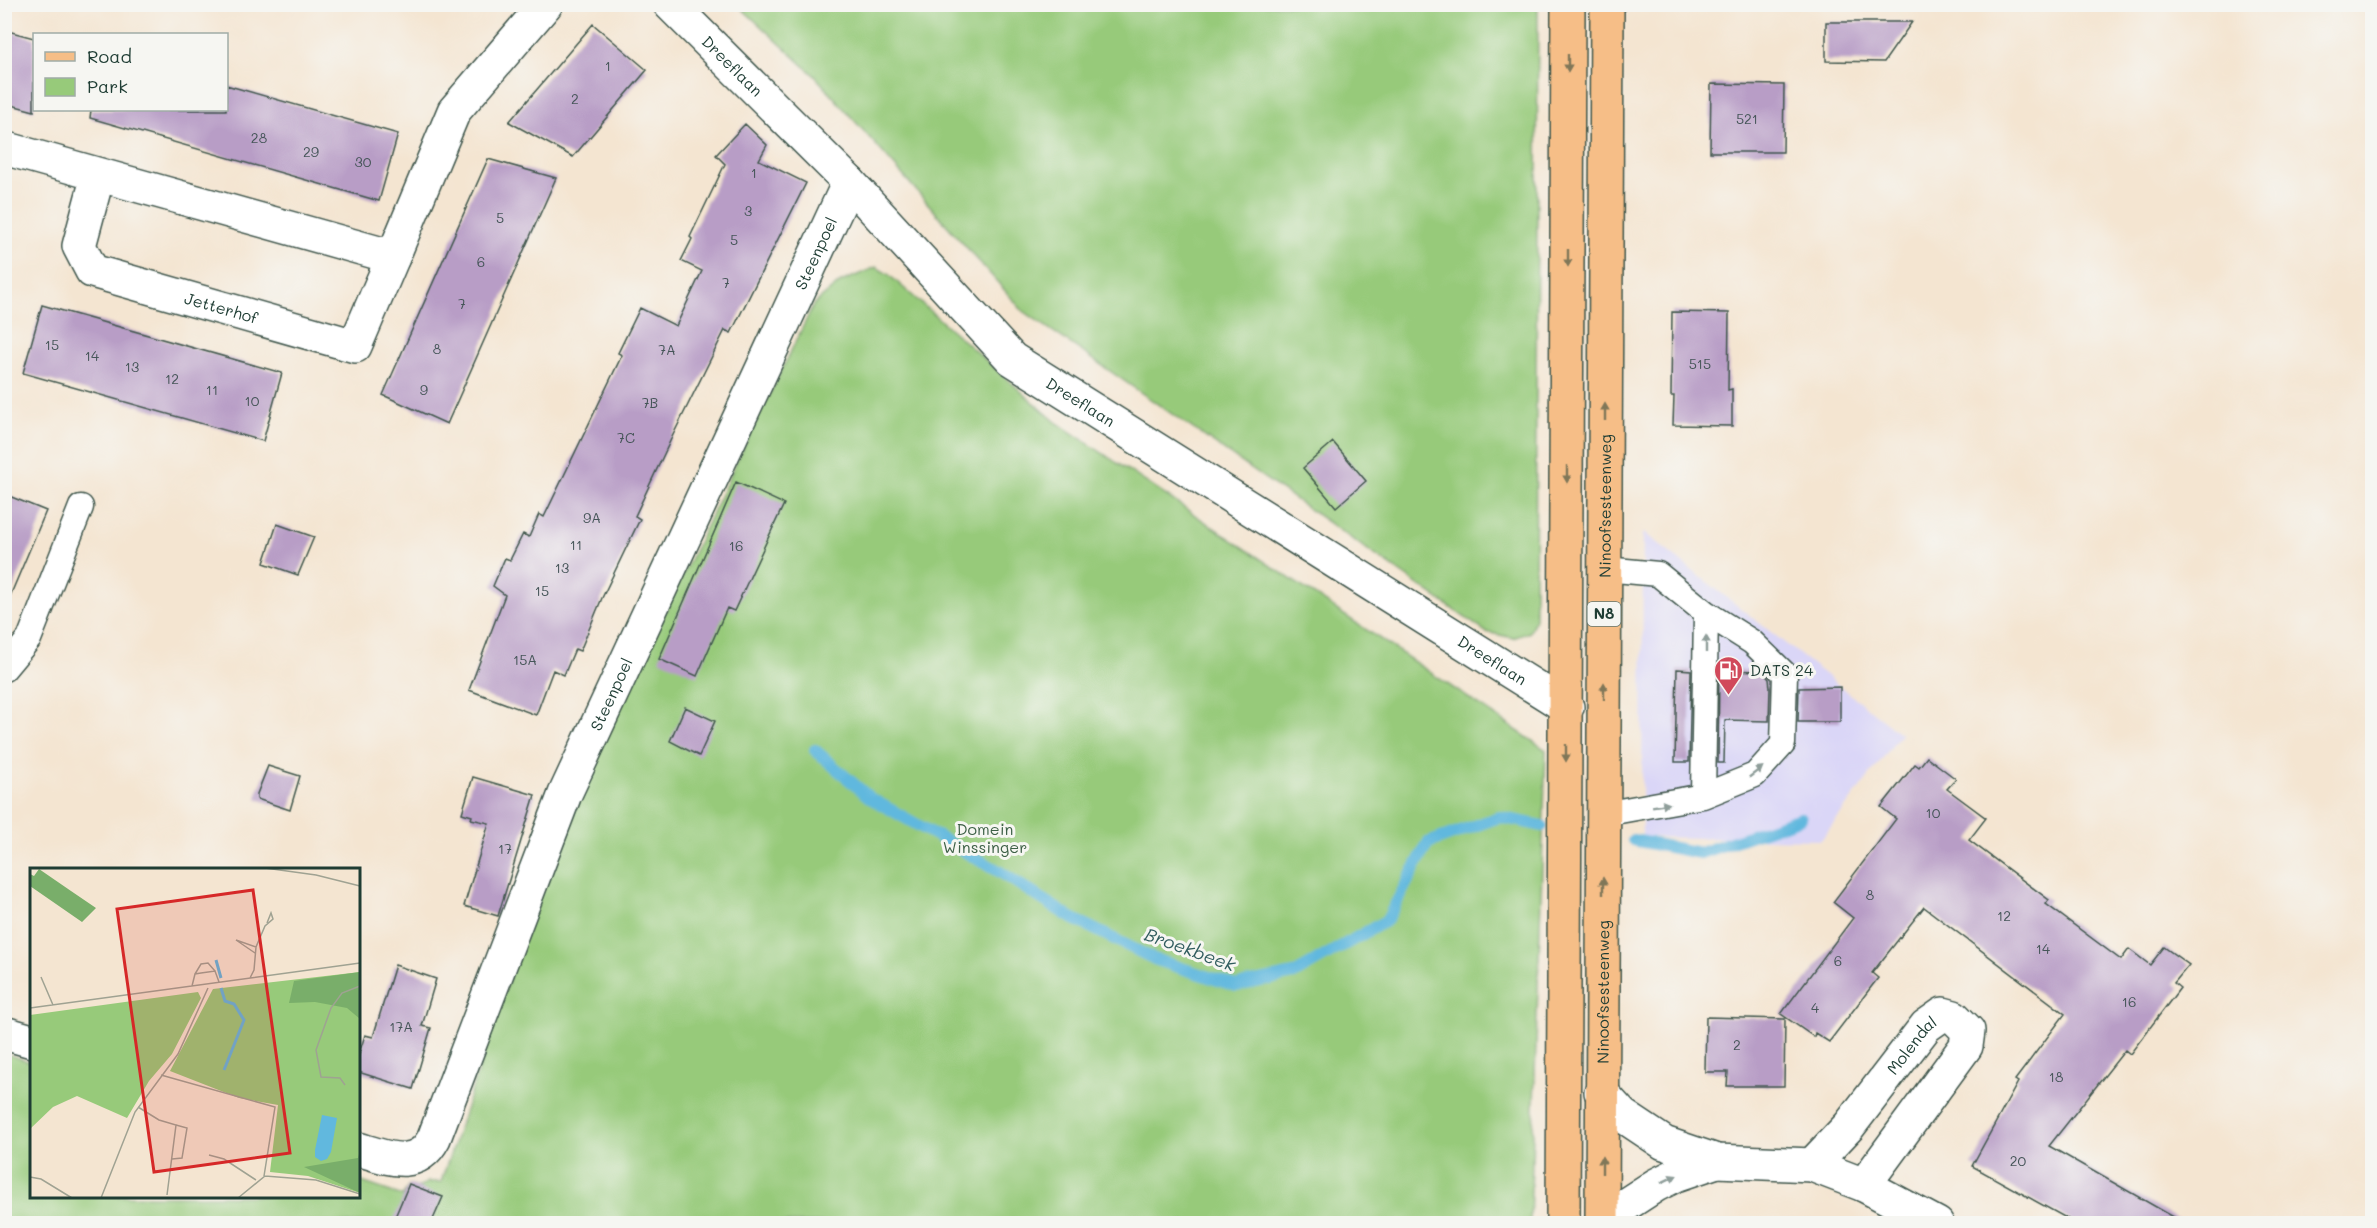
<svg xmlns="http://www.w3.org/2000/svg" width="2377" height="1228" viewBox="0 0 2377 1228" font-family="Mali,sans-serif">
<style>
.built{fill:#dad6f7}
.green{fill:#97ca7a;stroke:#5b8457;stroke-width:1.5}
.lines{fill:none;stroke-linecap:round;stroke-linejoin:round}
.stream{stroke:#61b8de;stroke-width:12}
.building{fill:#b89dc6}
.service-casing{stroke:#3f564c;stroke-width:27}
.minor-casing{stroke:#3f564c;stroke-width:36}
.primary-casing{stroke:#3f564c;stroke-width:36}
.service{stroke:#fff;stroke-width:24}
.minor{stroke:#fff;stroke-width:33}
.primary{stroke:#f6be87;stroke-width:33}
.oneway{fill:#807759}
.oneway2{fill:#8f9e9a}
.labels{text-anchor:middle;stroke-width:6;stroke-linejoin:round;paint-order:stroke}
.number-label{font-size:14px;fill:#455558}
.shield{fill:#f6f6f2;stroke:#60746d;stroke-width:1.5}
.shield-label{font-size:15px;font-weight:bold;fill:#1f3d34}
.street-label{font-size:16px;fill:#1f3d34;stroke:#f6f6f2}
.poi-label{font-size:16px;fill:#1f3d34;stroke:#f6f6f2;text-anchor:start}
.park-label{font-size:16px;fill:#3d6046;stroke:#f6f6f2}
.water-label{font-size:18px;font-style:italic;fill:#305c5e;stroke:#f6f6f2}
.inset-river{fill:none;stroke:#61b8de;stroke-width:3}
.inset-road{fill:none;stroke:#9fa292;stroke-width:1.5}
.view{fill:#d62828;fill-opacity:0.15;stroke:#d62828;stroke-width:3}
.inset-edge{fill:none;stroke:#1f3d34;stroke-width:3}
</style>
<rect width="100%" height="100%" fill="#f6f6f2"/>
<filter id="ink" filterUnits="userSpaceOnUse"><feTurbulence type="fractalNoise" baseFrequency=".0167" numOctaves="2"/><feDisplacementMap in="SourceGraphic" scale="12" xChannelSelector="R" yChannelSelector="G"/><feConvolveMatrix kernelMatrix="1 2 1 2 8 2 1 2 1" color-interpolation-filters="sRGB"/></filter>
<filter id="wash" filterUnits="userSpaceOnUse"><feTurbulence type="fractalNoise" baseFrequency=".008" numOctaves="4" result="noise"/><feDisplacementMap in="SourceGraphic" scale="24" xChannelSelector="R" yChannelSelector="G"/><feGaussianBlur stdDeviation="1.35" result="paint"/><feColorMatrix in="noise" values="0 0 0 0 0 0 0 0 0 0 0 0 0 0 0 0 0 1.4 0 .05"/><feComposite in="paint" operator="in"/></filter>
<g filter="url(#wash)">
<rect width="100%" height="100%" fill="#f4e5d1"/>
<path class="built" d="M 1643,532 L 1901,734 L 1821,840 L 1642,837 Z"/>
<path class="green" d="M 738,5 L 1538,5 L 1535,619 L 1530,632 L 1513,638 L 1486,632 L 1022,310 L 815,76 Z
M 876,267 L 888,274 L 1056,422 L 1546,750 L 1530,1223 L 5,1223 L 4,1053 L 31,1062 L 32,1196 L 358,1196 L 359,1181 L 403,1196 L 409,1185 L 417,1188 L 428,1182 L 441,1182 L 552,850 L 735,465 L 814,304 L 841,282 Z"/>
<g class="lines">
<path class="stream" d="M 815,750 L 870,798 L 997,870 L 1068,916 L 1154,959 L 1236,986 L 1294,974 L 1387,920 L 1428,843 L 1499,817 L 1542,826
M 1633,840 L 1700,853 L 1801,818"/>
</g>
<g id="blocks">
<path class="building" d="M 1826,22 L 1912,22 L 1884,62 L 1826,61 Z
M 593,24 L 647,70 L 573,157 L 509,122 Z
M 4,30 L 34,38 L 34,111 L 4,103 Z
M 1711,84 L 1784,85 L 1783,152 L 1710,152 Z
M 226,85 L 398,134 L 379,201 L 90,118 L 91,110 L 226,110 Z
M 745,124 L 767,145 L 759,160 L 806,183 L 731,333 L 725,330 L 672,437 L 635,516 L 640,519 L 602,598 L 580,651 L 575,649 L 564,675 L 553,670 L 536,715 L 469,690 L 505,595 L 493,586 L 505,558 L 510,560 L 523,534 L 529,537 L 539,514 L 544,517 L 622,355 L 618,353 L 640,308 L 676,326 L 702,271 L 681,261 L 692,239 L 690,237 L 725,164 L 716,155 Z
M 488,159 L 556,178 L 447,424 L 383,395 Z
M 42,305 L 282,373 L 263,441 L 23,373 Z
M 1672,312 L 1729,313 L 1728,390 L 1732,389 L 1732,426 L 1673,425 L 1674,396 L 1671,396 Z
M 1333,442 L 1366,481 L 1336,507 L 1303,468 Z
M 736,482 L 784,504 L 734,611 L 727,608 L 697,676 L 659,659 Z
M 4,494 L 46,511 L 5,608 L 4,608 Z
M 277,524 L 314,537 L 298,575 L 264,563 Z
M 1677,669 L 1691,670 L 1689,762 L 1675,762 Z
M 1719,670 L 1762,671 L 1769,679 L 1770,688 L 1769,721 L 1725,720 L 1724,763 L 1718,763 Z
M 1840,687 L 1840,722 L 1798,722 L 1799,688 Z
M 685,707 L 715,721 L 699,756 L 670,741 Z
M 1927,757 L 1956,779 L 1947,789 L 1986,818 L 1969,840 L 2049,900 L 2046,904 L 2121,960 L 2129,949 L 2150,965 L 2164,947 L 2189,965 L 2174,983 L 2180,988 L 2130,1054 L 2125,1050 L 2049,1146 L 2186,1224 L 2077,1224 L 1972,1166 L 2018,1082 L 2015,1080 L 2065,1014 L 1924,907 L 1872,973 L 1878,978 L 1829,1042 L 1815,1033 L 1814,1037 L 1781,1014 L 1853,918 L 1833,902 L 1896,819 L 1881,807 L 1915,764 L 1919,767 Z
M 268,766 L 300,776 L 290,810 L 257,799 L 257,794 Z
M 473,777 L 535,795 L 498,916 L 464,906 L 489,823 L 471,819 L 472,816 L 462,813 Z
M 395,965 L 436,979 L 422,1026 L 431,1028 L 413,1089 L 358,1072 L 358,1057 L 365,1035 L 373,1037 Z
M 1706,1017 L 1785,1019 L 1784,1086 L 1727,1086 L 1728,1072 L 1705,1072 Z
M 409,1184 L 443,1197 L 431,1224 L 392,1224 Z"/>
</g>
</g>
<g filter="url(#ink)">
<use href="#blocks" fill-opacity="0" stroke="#3f564c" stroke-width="1.5"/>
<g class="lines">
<defs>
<path id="service" d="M 4,669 L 29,639 L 81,507
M 1703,796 L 1755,775 L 1783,744 L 1785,674 L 1752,642 L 1706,613
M 1603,814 L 1703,796 L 1706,613 L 1658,574 L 1605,569"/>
<g id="minor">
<path id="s1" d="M 670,4 L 849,182 L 1012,359 L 1567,707"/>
<path d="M 4,148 L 393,257 L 454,111 L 546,4"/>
<path id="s2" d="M 98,175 L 79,246 L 92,271 L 355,346 L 393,257"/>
<path d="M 4,1033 L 32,1041"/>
<path d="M 1601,1092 L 1622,1115 L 1664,1143 L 1717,1161 L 1812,1165 L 1864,1185 L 1937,1224"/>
<path id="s3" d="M 358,1149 C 388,1158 417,1171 434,1138 L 565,794 L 849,182"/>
<path id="s4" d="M 1812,1165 L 1849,1126 L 1926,1026 L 1943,1014 L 1954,1017 L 1968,1031 L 1966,1046 L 1864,1185"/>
<path d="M 1602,1220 L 1656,1185 L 1676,1175 L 1717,1161"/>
</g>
<g id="primary">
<path d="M 1563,1224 L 1568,4"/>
<path id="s5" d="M 1602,1224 L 1607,4"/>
</g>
</defs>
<use href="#service" class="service-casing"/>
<use href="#minor" class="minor-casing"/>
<use href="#primary" class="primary-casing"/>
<use href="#service" class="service"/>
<use href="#minor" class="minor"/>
<use href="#primary" class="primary"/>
</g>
<defs><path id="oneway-solid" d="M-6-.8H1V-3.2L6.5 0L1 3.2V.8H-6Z" transform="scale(1.5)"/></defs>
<g class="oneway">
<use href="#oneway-solid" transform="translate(1568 63) rotate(90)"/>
<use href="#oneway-solid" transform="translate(1568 258) rotate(90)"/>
<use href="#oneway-solid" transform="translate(1605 412) rotate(-90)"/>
<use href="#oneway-solid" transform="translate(1567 474) rotate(90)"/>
<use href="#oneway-solid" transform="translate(1604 691) rotate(-90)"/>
<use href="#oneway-solid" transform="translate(1566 753) rotate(90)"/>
<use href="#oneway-solid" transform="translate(1603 886) rotate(-90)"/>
<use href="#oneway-solid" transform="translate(1602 1165) rotate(-90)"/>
</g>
<g class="oneway2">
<use href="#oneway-solid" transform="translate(1706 644) rotate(-90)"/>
<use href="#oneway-solid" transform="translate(1756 772) rotate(-38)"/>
<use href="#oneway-solid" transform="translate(1661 805) rotate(-9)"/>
<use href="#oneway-solid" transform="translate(1669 1179) rotate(-25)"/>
</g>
</g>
<defs>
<symbol id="fuel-pin" viewBox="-11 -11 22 30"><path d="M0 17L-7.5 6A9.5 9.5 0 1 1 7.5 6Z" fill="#d1495b" stroke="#f6f6f2"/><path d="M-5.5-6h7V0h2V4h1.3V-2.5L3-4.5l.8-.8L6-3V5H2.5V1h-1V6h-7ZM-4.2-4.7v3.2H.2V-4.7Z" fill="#fff"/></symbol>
</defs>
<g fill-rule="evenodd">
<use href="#fuel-pin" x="1712" y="654" width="33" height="45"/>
</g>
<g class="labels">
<g class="number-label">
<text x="608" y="71">1</text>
<text x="575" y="104">2</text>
<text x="1747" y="124">521</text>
<text x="259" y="143">28</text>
<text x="311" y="157">29</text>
<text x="363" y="167">30</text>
<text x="754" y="178">1</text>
<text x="748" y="216">3</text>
<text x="500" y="223">5</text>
<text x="734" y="245">5</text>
<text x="481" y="267">6</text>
<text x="726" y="288">7</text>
<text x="462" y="309">7</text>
<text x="52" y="350">15</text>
<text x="437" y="354">8</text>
<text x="667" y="355">7A</text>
<text x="92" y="361">14</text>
<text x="1700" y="369">515</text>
<text x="132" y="372">13</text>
<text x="172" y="384">12</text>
<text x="212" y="395">11</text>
<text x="424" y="395">9</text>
<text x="252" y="406">10</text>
<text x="650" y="408">7B</text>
<text x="626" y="443">7C</text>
<text x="592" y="523">9A</text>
<text x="576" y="550">11</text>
<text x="736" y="551">16</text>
<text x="562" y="573">13</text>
<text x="542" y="596">15</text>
<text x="525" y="665">15A</text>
<text x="1933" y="818">10</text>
<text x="505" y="854">17</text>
<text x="1870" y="900">8</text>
<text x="2004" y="921">12</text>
<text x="2043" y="954">14</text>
<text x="1838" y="966">6</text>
<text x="2129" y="1007">16</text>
<text x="1815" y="1013">4</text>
<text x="401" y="1032">17A</text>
<text x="1737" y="1050">2</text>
<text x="2056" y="1082">18</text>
<text x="2018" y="1166">20</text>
</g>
<rect class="shield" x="1587.5" y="602" width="33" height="24" rx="4.5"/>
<g class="shield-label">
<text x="1604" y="619">N8</text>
</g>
<g class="street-label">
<text dy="6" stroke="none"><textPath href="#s1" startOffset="88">Dreeflaan</textPath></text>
<text dy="6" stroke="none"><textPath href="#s3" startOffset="1050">Steenpoel</textPath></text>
<text dy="6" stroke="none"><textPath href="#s2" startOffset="236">Jetterhof</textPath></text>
<text dy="6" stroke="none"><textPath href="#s1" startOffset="574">Dreeflaan</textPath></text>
<text dy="6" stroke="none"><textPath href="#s5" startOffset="718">Ninoofsesteenweg</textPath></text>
<text dy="6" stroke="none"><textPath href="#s1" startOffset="1060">Dreeflaan</textPath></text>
<text dy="6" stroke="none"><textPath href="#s3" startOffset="564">Steenpoel</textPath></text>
<text dy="6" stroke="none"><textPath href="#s5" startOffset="232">Ninoofsesteenweg</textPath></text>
<text dy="6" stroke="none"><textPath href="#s4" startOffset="156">Molendal</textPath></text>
</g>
<g class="poi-label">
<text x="1750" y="676">DATS 24</text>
</g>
<g class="park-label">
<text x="985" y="835">Domein<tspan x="985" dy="18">Winssinger</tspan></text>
</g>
<g class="water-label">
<text transform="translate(1190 950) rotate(20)" y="6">Broekbeek</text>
</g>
</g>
<g transform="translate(30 868)">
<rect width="330" height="330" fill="#f4e5d1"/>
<path d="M 330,104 L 330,325 L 278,308 L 240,304 L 248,237 L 209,230 L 140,203 L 183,121 ZM 168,124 L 171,130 L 142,186 L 119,213 L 97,250 L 47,228 L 23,239 L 0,261 L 0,147 Z" fill="#97ca7a"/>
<path d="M 9,1 L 41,23 L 66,40 L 52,54 L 0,18 L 0,6 L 4,8 ZM 330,104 L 330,151 L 317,140 L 285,134 L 259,135 L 264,113 ZM 330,282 L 330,325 L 274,299 L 328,290 Z" fill="#79ae6a"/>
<path d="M 292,247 L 307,250 L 301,284 L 297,291 L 291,293 L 285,289 L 285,282 Z" fill="#61b8de"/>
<path class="inset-river" d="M 186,92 L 191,110M 191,120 L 195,133 L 204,136 L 214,152 L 194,202"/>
<path class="inset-road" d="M 235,0 L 286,7 L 330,18M 225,85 L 206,72 L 226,79M 165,106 L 171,96 L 178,95 L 185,103M 11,109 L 23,137M 220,110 L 224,102 L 226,79 L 235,58 L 243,51 L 241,45 L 237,55M 162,118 L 165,106 L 171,105 L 185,103 L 189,114M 0,140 L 330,95M 131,207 L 245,239 L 234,308M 315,217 L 310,210 L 291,209 L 286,182 L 301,140 L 312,125 L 330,118M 108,239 L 129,252 L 146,257 L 137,327M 179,287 L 194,291 L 226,312M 142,291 L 152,290 L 157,260 L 146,257M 0,309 L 11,311 L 42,330M 71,330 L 105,244 L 148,186 L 178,120M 208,330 L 235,308 L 286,312 L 330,326"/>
<path class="view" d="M 223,22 L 260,285 L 124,304 L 87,41 Z"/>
<rect width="330" height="330" class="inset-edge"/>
</g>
<rect width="2377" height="1228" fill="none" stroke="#f6f6f2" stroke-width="24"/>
<rect x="33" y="33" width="195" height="78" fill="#f6f6f2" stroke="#a0aca6" stroke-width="1.5"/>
<rect x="45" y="52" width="30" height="9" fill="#f6be87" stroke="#a0aca6" stroke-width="1.5"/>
<text x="87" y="63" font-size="18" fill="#1f3d34">Road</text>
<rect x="45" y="78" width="30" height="18" fill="#97ca7a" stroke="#a0aca6" stroke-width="1.5"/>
<text x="87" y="93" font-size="18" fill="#1f3d34">Park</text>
</svg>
